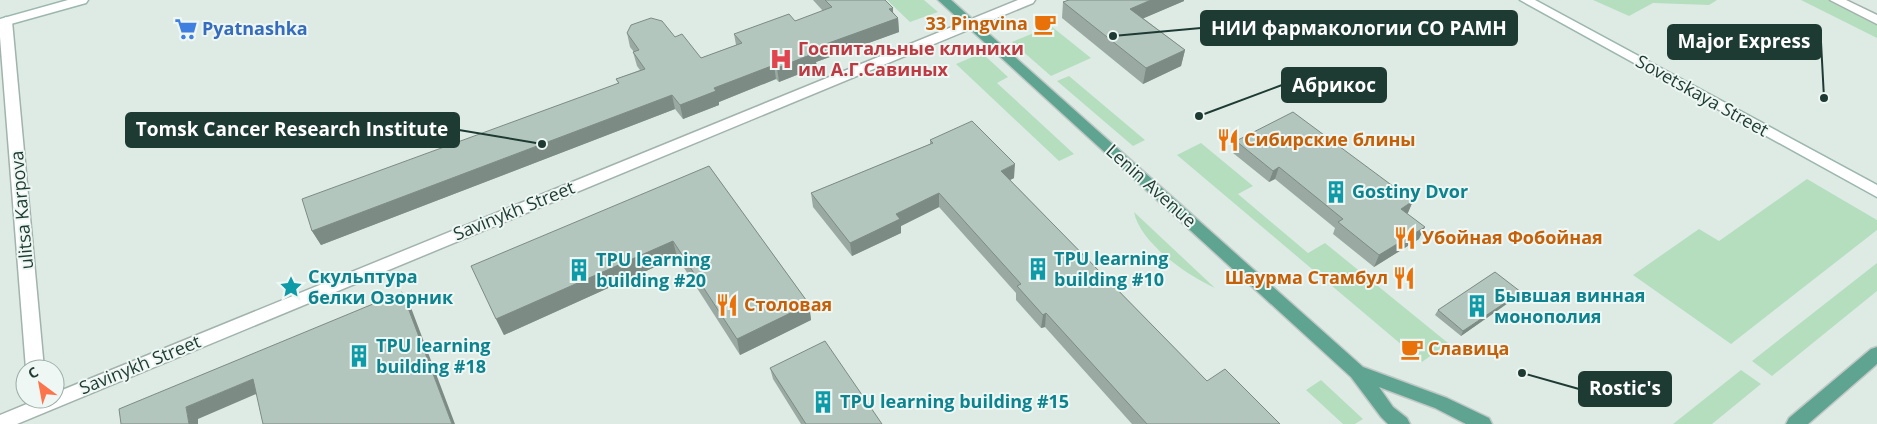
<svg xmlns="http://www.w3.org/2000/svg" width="1877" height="424" viewBox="0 0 1877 424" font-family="'Open Sans',sans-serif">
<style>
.green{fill:#b5debf}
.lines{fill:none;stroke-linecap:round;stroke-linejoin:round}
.street-casing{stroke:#a1b3ac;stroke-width:3}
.secondary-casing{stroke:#9cb7ad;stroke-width:3}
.primary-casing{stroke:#c0c8c6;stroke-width:3}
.street{fill:#fff;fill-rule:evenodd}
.secondary{fill:#fff;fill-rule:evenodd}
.primary{fill:#5fa491;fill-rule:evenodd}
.wall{fill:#9aaaa3}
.shaded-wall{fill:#7d8b85}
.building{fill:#b3c6be;stroke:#7d8b85}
.labels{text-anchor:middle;stroke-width:4;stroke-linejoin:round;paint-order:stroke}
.food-label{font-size:18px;font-weight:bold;fill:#c56008;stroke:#eef7f3;text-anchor:start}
.shop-label{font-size:18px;font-weight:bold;fill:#366cbe;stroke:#eef7f3;text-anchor:start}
.health-label{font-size:18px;font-weight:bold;fill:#be3a42;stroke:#eef7f3;text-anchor:start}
.street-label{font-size:18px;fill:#1e3b33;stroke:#eef7f3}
.culture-label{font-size:18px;font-weight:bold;fill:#0d838f;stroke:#eef7f3;text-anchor:start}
.leader{fill:none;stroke:#1e3b33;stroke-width:2}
.callout-dot{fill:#1e3b33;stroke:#eef7f3;stroke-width:2}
.callout{fill:#1e3b33;stroke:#1e3b33;stroke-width:2}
.callout-label{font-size:19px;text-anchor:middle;font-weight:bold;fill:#fff}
</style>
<rect width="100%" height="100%" fill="#deebe5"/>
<path class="green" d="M 887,0 L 924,0 L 938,12 L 910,22 Z
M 1593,0 L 1717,0 L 1709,5 L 1653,3 L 1629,16 Z
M 1801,0 L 1828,0 L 1877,24 L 1877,38 Z
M 1051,26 L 1091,58 L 1051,76 L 1012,42 Z
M 982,53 L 1008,77 L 997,83 L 1074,154 L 1059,161 L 956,64 Z
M 1069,76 L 1145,140 L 1133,146 L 1057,81 Z
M 1201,143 L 1253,186 L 1238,194 L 1308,253 L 1325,243 L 1448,343 L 1422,362 L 1177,155 Z
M 1807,179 L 1877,220 L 1877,230 L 1731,344 L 1633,275 L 1699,229 L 1719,241 Z
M 1134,212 L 1215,288 C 1188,276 1140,243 1134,212 Z
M 1877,263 L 1877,291 L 1772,376 L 1752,361 Z
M 1741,370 L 1761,384 L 1712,424 L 1673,424 Z
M 1321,380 L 1363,419 L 1355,424 L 1343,424 L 1306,390 Z"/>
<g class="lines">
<defs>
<path id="street" d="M 1018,0 L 1035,0 L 1033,3 L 17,424 L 0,424 L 0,415 L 39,399 L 55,399 L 55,393 Z
M 1830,0 L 1846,0 L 1877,15 L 1877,24 Z
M 6,17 L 12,21 L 44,369 L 26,369 L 0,37 L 0,21 Z"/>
<path id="secondary" d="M 68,0 L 88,0 L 86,3 L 0,27 L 0,19 Z
M 1520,0 L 1535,0 L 1877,185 L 1877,197 Z"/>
<path id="primary" d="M 938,0 L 951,0 L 1363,367 L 1447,398 L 1489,418 L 1492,424 L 1466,424 L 1435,408 L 1379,387 L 1393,407 L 1407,418 L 1410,424 L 1388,424 L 1381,417 L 1351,377 Z
M 1877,347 L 1877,364 L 1808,424 L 1786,424 L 1789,418 L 1871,349 Z"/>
</defs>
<use href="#street" class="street-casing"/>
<use href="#secondary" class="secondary-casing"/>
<use href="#primary" class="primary-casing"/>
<use href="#street" class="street"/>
<use href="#secondary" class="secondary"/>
<use href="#primary" class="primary"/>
</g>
<path class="wall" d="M 813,0 L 885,0 L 893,8 L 893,12 L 898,18 L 899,32 L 816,62 L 817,67 L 779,82 L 776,79 L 719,102 L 719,105 L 683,119 L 675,109 L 321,245 L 312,231 L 618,83 L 616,79 L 640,70 L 637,66 L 633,52 L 634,52 L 630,47 L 627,33 L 701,58 L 736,45 L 734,34 L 795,21 L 823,11 Z
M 1069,0 L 1184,0 L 1184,1 L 1143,18 L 1185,50 L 1181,66 L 1143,84 L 1062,18 L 1063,2 Z
M 930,140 L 1014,178 L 1010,180 L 1207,381 L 1280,424 L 1132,424 L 1045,327 L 1041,328 L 1016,300 L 1016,293 L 939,207 L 901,226 L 901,233 L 852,256 L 813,207 L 811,193 L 930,144 Z
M 1236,141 L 1413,201 L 1407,213 L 1419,239 L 1374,267 L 1333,234 L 1335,228 L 1275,179 L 1269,182 L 1233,153 Z
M 709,166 L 809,304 L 811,320 L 740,355 L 677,257 L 504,335 L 496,319 Z
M 1518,296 L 1461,336 L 1435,315 L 1438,310 Z
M 770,368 L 882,424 L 801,424 L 773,379 Z"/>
<path class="shaded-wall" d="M 1151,0 L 1184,0 L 1184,1 L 1128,25 L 1130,9 Z
M 893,8 L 893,20 L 898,18 L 899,32 L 816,62 L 817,67 L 779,82 L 777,68 Z
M 1185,50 L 1181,66 L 1143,84 L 1146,68 Z
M 774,65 L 776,79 L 719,102 L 719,105 L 683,119 L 680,105 L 714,88 Z
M 672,95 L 675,109 L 321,245 L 312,231 Z
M 1015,164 L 1014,178 L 1000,185 L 1001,171 Z
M 1279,167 L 1275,179 L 1269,182 L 1273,171 Z
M 939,193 L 939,207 L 901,226 L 901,233 L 852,256 L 850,243 L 896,214 Z
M 1413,201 L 1408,213 L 1396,220 L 1401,209 Z
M 1425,227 L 1419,239 L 1374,267 L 1379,255 Z
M 673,241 L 677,257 L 504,335 L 496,319 Z
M 402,292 L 410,305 L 455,424 L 452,424 Z
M 1521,292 L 1518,296 L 1461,336 L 1463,331 Z
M 809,304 L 811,320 L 740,355 L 737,339 Z
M 1046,313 L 1045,327 L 1041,328 L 1043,315 Z
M 253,379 L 263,391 L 198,419 L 198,424 L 189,424 L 186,407 Z"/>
<path class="building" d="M 825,0 L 885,0 L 893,8 L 889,9 L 898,18 L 812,49 L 815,53 L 777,68 L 774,65 L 714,88 L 716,91 L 680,105 L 672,95 L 312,231 L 302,199 L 619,83 L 616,79 L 645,69 L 633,52 L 639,50 L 627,33 L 631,25 L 651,18 L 662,21 L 675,37 L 682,34 L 701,58 L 742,43 L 734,34 L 789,14 L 795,21 L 832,7 Z
M 1069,0 L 1151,0 L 1130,9 L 1185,50 L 1146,68 L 1063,2 Z
M 1293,112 L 1413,201 L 1401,209 L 1425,227 L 1379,255 L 1338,222 L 1343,219 L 1279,167 L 1273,171 L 1236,141 Z
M 972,121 L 1015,164 L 1001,171 L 1207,381 L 1225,369 L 1280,424 L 1147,424 L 1046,313 L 1043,315 L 1017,286 L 1021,284 L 939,193 L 896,214 L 900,219 L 850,243 L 811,193 L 933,143 L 930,140 Z
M 709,166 L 809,304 L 737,339 L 673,241 L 496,319 L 471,266 Z
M 1495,272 L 1521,292 L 1463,331 L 1438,310 Z
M 402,292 L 452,424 L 263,424 L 253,379 L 186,407 L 189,424 L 121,424 L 119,409 Z
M 825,341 L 882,424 L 806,424 L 770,368 Z"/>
<defs>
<symbol id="cafe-bare" viewBox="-9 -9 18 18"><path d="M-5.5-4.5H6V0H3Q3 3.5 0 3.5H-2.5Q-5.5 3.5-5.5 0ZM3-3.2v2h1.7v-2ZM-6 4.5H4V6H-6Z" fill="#e8710a" stroke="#eef7f3" stroke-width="2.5" paint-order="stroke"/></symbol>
<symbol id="supermarket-bare" viewBox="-9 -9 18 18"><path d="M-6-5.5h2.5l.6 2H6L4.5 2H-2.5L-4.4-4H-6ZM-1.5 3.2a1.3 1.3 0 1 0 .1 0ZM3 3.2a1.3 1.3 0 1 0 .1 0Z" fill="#3f7fe0" stroke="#eef7f3" stroke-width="2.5" paint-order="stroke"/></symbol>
<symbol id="hospital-bare" viewBox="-9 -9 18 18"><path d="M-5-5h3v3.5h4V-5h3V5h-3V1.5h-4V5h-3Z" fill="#e0444e" stroke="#eef7f3" stroke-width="2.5" paint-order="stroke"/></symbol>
<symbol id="restaurant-bare" viewBox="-9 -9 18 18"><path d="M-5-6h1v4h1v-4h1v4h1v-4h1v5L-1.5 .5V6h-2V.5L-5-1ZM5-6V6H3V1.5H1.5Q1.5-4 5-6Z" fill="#e8710a" stroke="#eef7f3" stroke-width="2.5" paint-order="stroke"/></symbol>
<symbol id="building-bare" viewBox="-9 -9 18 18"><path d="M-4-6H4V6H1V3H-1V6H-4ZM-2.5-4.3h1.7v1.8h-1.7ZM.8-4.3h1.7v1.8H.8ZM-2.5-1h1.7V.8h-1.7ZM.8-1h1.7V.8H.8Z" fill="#0f9aa8" stroke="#eef7f3" stroke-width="2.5" paint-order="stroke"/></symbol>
<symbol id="sight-bare" viewBox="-9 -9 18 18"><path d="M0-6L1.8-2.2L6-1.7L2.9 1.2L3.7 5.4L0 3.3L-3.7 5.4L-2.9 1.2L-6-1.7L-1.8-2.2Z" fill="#0f9aa8" stroke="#eef7f3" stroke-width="2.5" paint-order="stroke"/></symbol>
</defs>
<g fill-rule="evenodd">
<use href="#cafe-bare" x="1029" y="8" width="32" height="32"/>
<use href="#supermarket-bare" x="170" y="13" width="32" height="32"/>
<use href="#hospital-bare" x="765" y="43" width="32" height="32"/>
<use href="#restaurant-bare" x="1212" y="124" width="32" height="32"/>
<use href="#building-bare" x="1320" y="176" width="32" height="32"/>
<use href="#restaurant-bare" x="1389" y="222" width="32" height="32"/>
<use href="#building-bare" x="1022" y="253" width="32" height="32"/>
<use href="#building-bare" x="563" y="254" width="32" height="32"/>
<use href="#restaurant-bare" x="1388" y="262" width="32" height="32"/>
<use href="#sight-bare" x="275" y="271" width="32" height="32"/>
<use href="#restaurant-bare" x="711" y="289" width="32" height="32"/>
<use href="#building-bare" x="1461" y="290" width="32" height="32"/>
<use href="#cafe-bare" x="1396" y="333" width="32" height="32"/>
<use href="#building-bare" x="343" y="340" width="32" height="32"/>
<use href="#building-bare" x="807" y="386" width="32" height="32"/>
</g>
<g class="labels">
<g class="food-label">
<text x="1028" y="30" text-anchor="end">33 Pingvina</text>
<text x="1244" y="146">Сибирские блины</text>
<text x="1422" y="244">Убойная Фобойная</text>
<text x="1388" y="284" text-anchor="end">Шаурма Стамбул</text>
<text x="744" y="311">Столовая</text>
<text x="1428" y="355">Славица</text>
</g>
<g class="shop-label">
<text x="202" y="35">Pyatnashka</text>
</g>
<g class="health-label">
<text x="798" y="55">Госпитальные клиники<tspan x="798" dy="21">им А.Г.Савиных</tspan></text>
</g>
<g class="street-label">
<text transform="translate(1702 96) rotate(29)" y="6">Sovetskaya Street</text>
<text transform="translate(1151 186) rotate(42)" y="6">Lenin Avenue</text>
<text transform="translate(22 210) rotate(-95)" y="6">ulitsa Karpova</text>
<text transform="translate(514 211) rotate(-22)" y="6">Savinykh Street</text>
<text transform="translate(140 365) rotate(-22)" y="6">Savinykh Street</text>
</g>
<g class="culture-label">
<text x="1352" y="198">Gostiny Dvor</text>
<text x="1054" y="265">TPU learning<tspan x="1054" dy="21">building #10</tspan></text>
<text x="596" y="266">TPU learning<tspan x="596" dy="21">building #20</tspan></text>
<text x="308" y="283">Скульптура<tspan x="308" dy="21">белки Озорник</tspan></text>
<text x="1494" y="302">Бывшая винная<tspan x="1494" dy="21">монополия</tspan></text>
<text x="376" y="352">TPU learning<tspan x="376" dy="21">building #18</tspan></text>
<text x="840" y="408">TPU learning building #15</text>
</g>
</g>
<path class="leader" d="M1113 36L1201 28M1824 98L1821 42M1199 116L1282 85M542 144L459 130M1522 373L1579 389"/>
<g class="callout-dot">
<circle cx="1113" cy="36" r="5"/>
<circle cx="1824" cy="98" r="5"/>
<circle cx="1199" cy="116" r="5"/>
<circle cx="542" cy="144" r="5"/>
<circle cx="1522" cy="373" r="5"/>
</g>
<g class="callout">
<rect x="1201" y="11" width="316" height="34" rx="5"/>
<rect x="1668" y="25" width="153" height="34" rx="5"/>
<rect x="1282" y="68" width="104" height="34" rx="5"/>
<rect x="126" y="113" width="333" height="34" rx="5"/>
<rect x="1579" y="372" width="92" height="34" rx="5"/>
</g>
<g class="callout-label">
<text x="1359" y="35">НИИ фармакологии СО РАМН</text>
<text x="1744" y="48">Major Express</text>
<text x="1334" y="92">Абрикос</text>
<text x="292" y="136">Tomsk Cancer Research Institute</text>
<text x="1625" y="395">Rostic's</text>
</g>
<g transform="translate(40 384) rotate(328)"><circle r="24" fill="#eef7f3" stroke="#9baca6"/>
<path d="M0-4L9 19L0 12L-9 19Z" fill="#fc744b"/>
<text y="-8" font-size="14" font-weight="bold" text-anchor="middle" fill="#1e3b33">С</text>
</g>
</svg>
